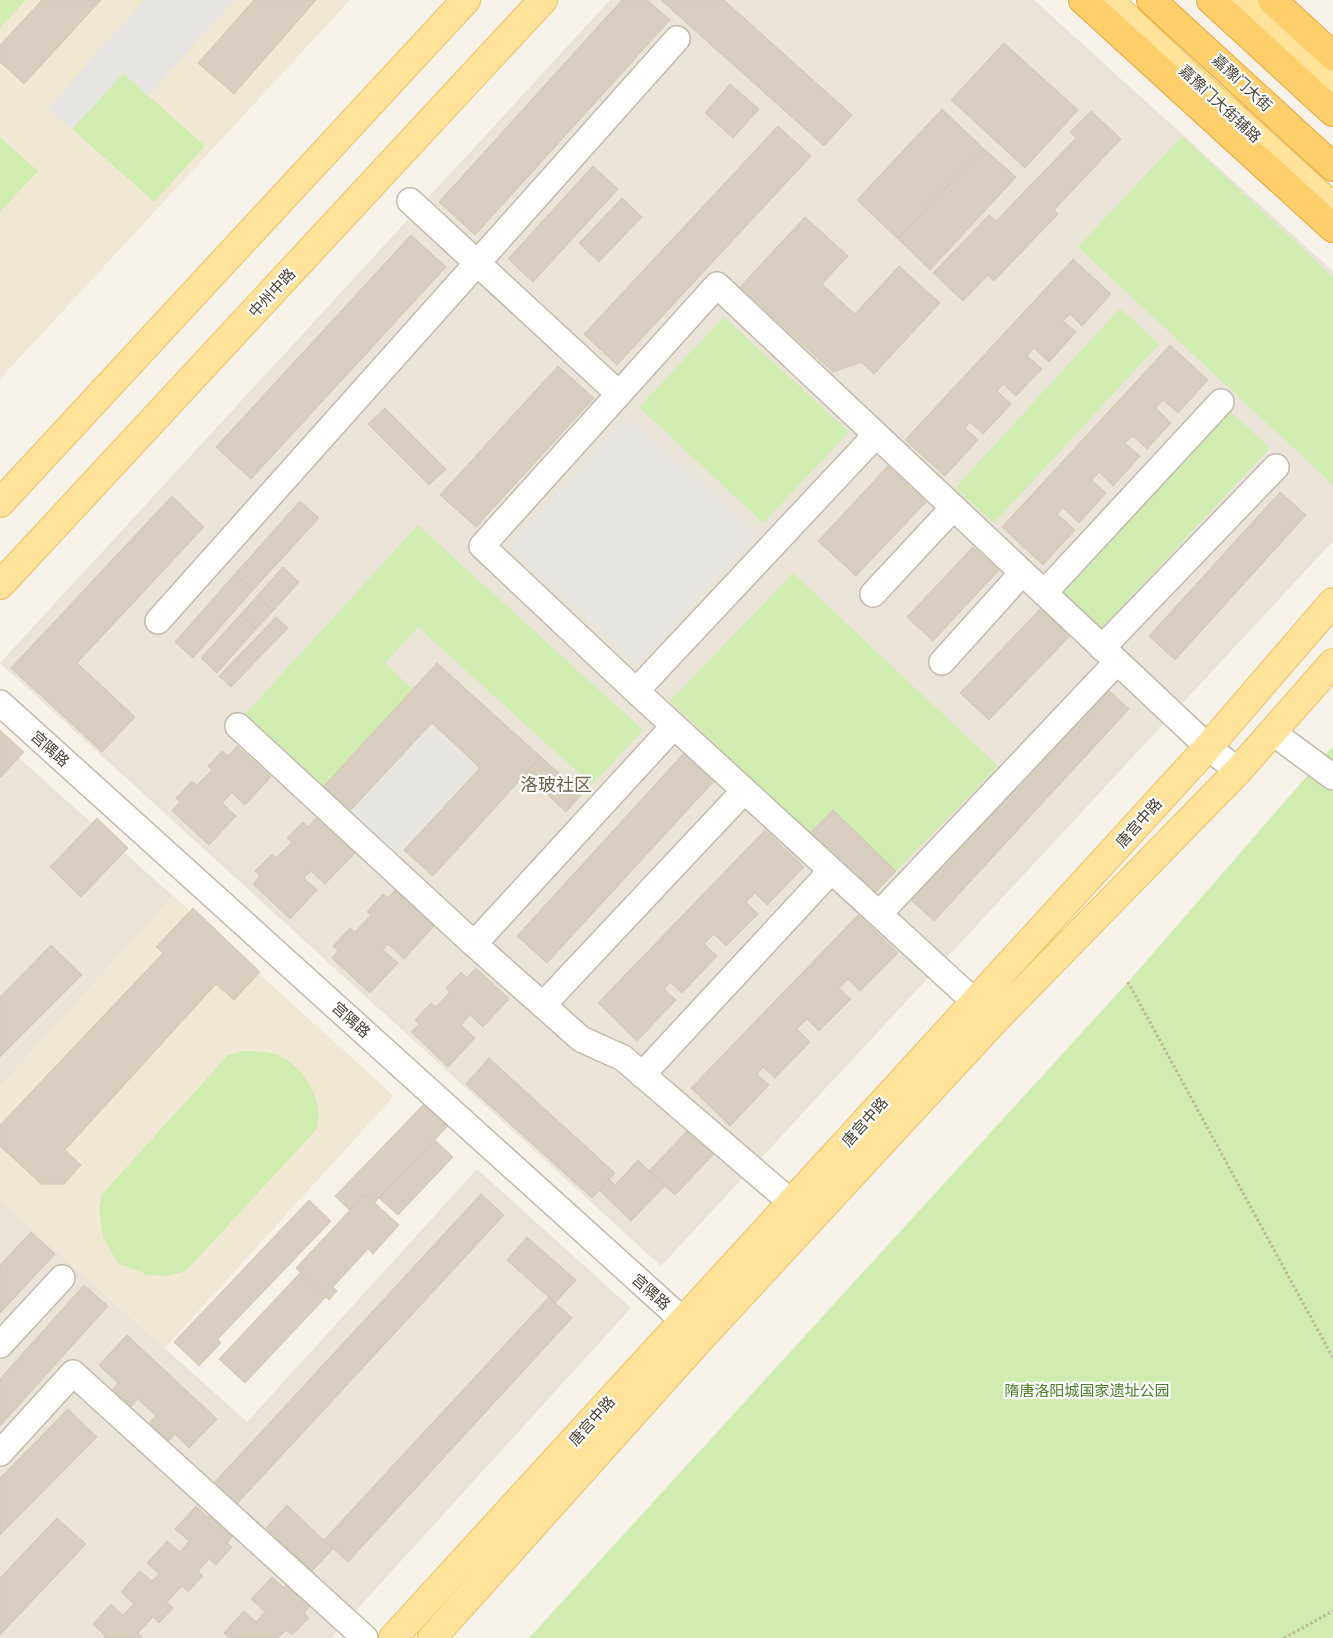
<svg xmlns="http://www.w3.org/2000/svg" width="1333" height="1638" viewBox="0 0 1333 1638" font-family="'Sofia Sans Condensed','Noto Sans SC',sans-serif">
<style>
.residential{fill:#eae4d8}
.education{fill:#f0e8d3}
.green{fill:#d1ecb1}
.parking{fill:#e7e5e2}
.building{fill:#d8cebf;stroke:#d4c6b1}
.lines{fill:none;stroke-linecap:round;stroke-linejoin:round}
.minor-casing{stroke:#c2baac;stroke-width:28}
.major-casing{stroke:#ebc363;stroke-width:30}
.highway-casing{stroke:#e7a633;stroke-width:30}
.path{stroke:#c5b79c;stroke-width:3;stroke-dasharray:2.5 2.5;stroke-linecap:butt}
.minor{stroke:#fff;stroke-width:25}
.major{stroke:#ffe39a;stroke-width:28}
.highway{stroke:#ffcf6c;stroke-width:28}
.labels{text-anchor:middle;stroke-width:4.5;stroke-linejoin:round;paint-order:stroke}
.street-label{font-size:15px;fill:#4b4337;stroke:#fff}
.park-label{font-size:15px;fill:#488126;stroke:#fff}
.quarter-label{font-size:18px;fill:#6e614e;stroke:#fff}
</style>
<rect width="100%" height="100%" fill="#f6f2ea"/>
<path class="residential" d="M 610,0 L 1034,0 L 1333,271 L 1333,541 L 661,1266 L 0,663 Z
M 0,741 L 173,896 L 0,1087 Z
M 477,1169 L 631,1308 L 331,1638 L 0,1638 L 0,1200 L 247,1422 Z"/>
<path class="education" d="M 0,0 L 350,0 L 0,379 Z
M 173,896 L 394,1096 L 165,1348 L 0,1200 L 0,1087 Z"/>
<path class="green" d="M 0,0 L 26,0 L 0,28 Z
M 123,73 L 205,146 L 154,202 L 72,129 Z
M 1182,136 L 1333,277 L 1333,485 L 1078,247 Z
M 0,137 L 38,171 L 0,212 Z
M 1120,308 L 1159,344 L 994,523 L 955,488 Z
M 724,317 L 849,432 L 763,523 L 639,407 Z
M 1230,411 L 1270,448 L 1100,630 L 1060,593 Z
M 418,525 L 643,730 L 592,785 L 418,627 L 385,663 L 413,689 L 324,786 L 245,714 Z
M 793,573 L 998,766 L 896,871 L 833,810 L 809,834 L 670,701 Z
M 1333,746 L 1333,1638 L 529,1638 L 1128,982 Z
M 243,1051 C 255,1051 271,1051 282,1057 C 301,1067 316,1090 319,1111 C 320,1117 317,1124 316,1130 L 186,1271 L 167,1276 L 148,1275 L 118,1263 L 103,1238 L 99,1210 L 102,1194 L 228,1055 Z"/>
<path class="parking" d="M 144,0 L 234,0 L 148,96 L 123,73 L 72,129 L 48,108 Z
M 627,417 L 756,533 L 638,664 L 509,547 Z
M 432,723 L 480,768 L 397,858 L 348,813 Z"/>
<path class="building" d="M 42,0 L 101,0 L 24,84 L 0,62 L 0,45 Z
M 254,0 L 316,0 L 234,94 L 198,63 Z
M 622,0 L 647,0 L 670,20 L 475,235 L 439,202 Z
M 661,0 L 724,0 L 852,115 L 824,146 Z
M 1004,43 L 1078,110 L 1025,168 L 951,100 Z
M 730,84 L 759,109 L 733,138 L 705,113 Z
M 942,109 L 983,148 L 898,239 L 857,200 Z
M 1091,111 L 1121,139 L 1054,210 L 1058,214 L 994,281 L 988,275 L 963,301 L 933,273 L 989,215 L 996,221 L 1076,138 L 1070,132 Z
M 778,126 L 811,156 L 617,365 L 584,334 Z
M 983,148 L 1016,177 L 930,270 L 898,239 Z
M 593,166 L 618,189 L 533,282 L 508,259 Z
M 622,198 L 642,217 L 599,262 L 579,243 Z
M 805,217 L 848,256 L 822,284 L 855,314 L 899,266 L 940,303 L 874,374 L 861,362 L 833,372 L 740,287 Z
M 411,235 L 446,267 L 251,479 L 216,447 Z
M 1073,259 L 1111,294 L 1082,326 L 1070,314 L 1063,321 L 1076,332 L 1049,362 L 1034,348 L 1027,356 L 1042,369 L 1016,396 L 1003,384 L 997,391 L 1011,404 L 983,434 L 970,422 L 965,428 L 978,440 L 945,476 L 905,440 Z
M 1170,345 L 1208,380 L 1178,413 L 1163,400 L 1156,408 L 1171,423 L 1147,449 L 1133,436 L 1125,443 L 1140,456 L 1113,486 L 1099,472 L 1092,480 L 1106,493 L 1079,523 L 1063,508 L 1057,514 L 1075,530 L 1043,565 L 1002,527 Z
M 558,366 L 594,398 L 476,527 L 440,495 Z
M 385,408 L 446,469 L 429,485 L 368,424 Z
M 888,466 L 926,502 L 856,576 L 818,541 Z
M 1280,492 L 1306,515 L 1175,660 L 1149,636 Z
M 172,496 L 204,527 L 77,663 L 135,717 L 102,752 L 11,668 Z
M 300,501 L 319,518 L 253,590 L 235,574 Z
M 973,547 L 999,570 L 933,641 L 907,617 Z
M 283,567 L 299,582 L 273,611 L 257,596 Z
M 235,574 L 253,590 L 193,658 L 175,642 Z
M 257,596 L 273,611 L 256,629 L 240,615 Z
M 1041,608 L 1070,636 L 989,720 L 960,693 Z
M 240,615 L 256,629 L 217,673 L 201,658 Z
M 276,617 L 288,628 L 231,687 L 219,676 Z
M 437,663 L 541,757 L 433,876 L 404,850 L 480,768 L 432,723 L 348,813 L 324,786 Z
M 1106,688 L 1129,709 L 934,921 L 911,900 Z
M 0,730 L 24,752 L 0,778 Z
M 237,746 L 271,777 L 245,805 L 232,793 L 222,803 L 236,816 L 209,845 L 172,811 L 180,802 L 176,798 L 192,781 L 197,785 L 212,770 L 208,766 L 222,751 L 228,756 Z
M 684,753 L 715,780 L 547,963 L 517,936 Z
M 541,757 L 582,794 L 566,812 L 525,774 Z
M 833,810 L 896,871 L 873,895 L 809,834 Z
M 318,816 L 356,852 L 325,884 L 311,871 L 304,878 L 317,890 L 290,919 L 253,884 L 260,876 L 255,871 L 272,854 L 276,858 L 292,842 L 287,838 L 303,822 L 308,827 Z
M 97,818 L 128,848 L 81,897 L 50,867 Z
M 765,830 L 804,867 L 767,905 L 755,893 L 746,902 L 758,914 L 726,946 L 714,934 L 704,944 L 717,956 L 682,993 L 670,982 L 664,989 L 676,1000 L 637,1041 L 598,1003 Z
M 395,890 L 434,926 L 404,959 L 388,944 L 383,950 L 398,963 L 370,993 L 332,958 L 338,951 L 333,946 L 350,928 L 355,932 L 371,915 L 367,912 L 383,894 L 388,898 Z
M 193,908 L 260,972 L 234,1000 L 216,984 L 65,1150 L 81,1165 L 64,1184 L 41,1184 L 0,1146 L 0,1125 L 163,953 L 156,947 Z
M 858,915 L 898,953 L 860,991 L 848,979 L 839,988 L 851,999 L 819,1031 L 807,1019 L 797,1029 L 810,1042 L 775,1078 L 763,1067 L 757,1074 L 769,1085 L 730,1126 L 691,1088 Z
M 51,945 L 82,975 L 0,1057 L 0,997 Z
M 476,968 L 509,999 L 483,1027 L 470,1015 L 461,1025 L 475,1038 L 448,1067 L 411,1032 L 419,1024 L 415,1020 L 431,1003 L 436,1007 L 450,992 L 446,988 L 461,972 L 467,978 Z
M 489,1058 L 615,1173 L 592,1198 L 466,1084 Z
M 424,1104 L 448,1126 L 375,1202 L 365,1194 L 349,1210 L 335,1196 Z
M 689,1129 L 714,1154 L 675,1195 L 649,1171 Z
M 435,1140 L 453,1157 L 398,1215 L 379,1198 Z
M 638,1160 L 665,1186 L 631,1221 L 599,1190 L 609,1179 L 615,1185 Z
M 365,1194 L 399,1225 L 373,1254 L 368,1249 L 333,1287 L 337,1291 L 329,1300 L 296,1268 Z
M 481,1194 L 504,1215 L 236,1505 L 213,1484 Z
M 309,1200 L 331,1221 L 218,1339 L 221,1343 L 199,1366 L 174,1342 Z
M 31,1232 L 55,1254 L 0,1313 L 0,1265 Z
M 527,1237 L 576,1280 L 555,1303 L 507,1260 Z
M 300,1273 L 326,1297 L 245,1383 L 219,1359 Z
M 84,1285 L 108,1306 L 0,1426 L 0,1379 Z
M 549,1297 L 572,1318 L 348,1562 L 324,1540 Z
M 127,1335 L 217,1419 L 189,1448 L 175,1434 L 166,1444 L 147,1425 L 156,1416 L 138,1399 L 130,1408 L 111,1391 L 118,1383 L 99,1365 Z
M 68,1409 L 97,1437 L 0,1535 L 0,1478 Z
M 287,1505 L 333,1549 L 312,1571 L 266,1528 Z
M 196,1506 L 208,1517 L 212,1512 L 235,1533 L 227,1543 L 232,1547 L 216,1565 L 209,1559 L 198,1571 L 203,1576 L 188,1592 L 182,1586 L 167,1602 L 173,1608 L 159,1623 L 153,1617 L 138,1633 L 143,1638 L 103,1638 L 105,1636 L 93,1624 L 111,1604 L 123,1615 L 134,1604 L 121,1592 L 140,1571 L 152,1581 L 159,1574 L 147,1563 L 167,1541 L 180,1552 L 189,1541 L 175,1529 Z
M 57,1518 L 86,1544 L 0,1635 L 0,1578 Z
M 272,1577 L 284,1588 L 288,1583 L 312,1604 L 304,1613 L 309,1618 L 292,1635 L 286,1630 L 278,1638 L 229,1638 L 224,1633 L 244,1611 L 256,1622 L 265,1612 L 251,1599 Z"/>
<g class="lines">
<defs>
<path id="minor" d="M 410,201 L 619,394
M 1044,593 L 1221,402
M 873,594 L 953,508
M 158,621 L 677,39
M 1102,648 L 1276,467
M 942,662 L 1022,573
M 636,691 L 876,435
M 0,703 L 698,1334
M 238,726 L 474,944
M 674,726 L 474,944 L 581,1039 L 623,1058 L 807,1216
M 1272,732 L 1333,777
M 879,914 L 1117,662
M 543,1005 L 744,791
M 989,1015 L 636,691 L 482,546 L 717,285 L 1208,747 L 1238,771
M 642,1075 L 831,871
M 0,1345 L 62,1278
M 0,1453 L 73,1373 L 365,1638"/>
<path id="major" d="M 1108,0 L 1201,88 L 1333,207
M 1239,0 L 1333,84
M 0,503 L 466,0
M 0,585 L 543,0
M 393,1638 L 1208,747 L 1333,602
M 432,1638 L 701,1338 L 995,1020 L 1238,771 L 1333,663"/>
<path id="highway" d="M 1083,0 L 1333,228
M 1151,0 L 1333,167
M 1211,0 L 1333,112
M 1272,0 L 1333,56"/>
</defs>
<use href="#minor" class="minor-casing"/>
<use href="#major" class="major-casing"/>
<use href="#highway" class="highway-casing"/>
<path class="path" d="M 1128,982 L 1333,1358
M 1284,1638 L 1333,1611"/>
<use href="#minor" class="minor"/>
<use href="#major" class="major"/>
<use href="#highway" class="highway"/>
</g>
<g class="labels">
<g class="street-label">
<text transform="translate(1242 83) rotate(43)" y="5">嘉豫门大街</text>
<text transform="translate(1220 104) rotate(43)" y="5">嘉豫门大街辅路</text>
<text transform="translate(272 293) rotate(-47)" y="5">中州中路</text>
<text transform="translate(50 749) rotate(42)" y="5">宫隅路</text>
<text transform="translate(1139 823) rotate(-48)" y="5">唐宫中路</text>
<text transform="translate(351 1020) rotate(42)" y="5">宫隅路</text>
<text transform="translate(865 1122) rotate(-48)" y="5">唐宫中路</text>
<text transform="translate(651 1292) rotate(42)" y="5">宫隅路</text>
<text transform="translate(592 1421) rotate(-48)" y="5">唐宫中路</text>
</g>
<g class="park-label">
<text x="1087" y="1396">隋唐洛阳城国家遗址公园</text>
</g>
<g class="quarter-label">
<text x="556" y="791">洛玻社区</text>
</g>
</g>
</svg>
